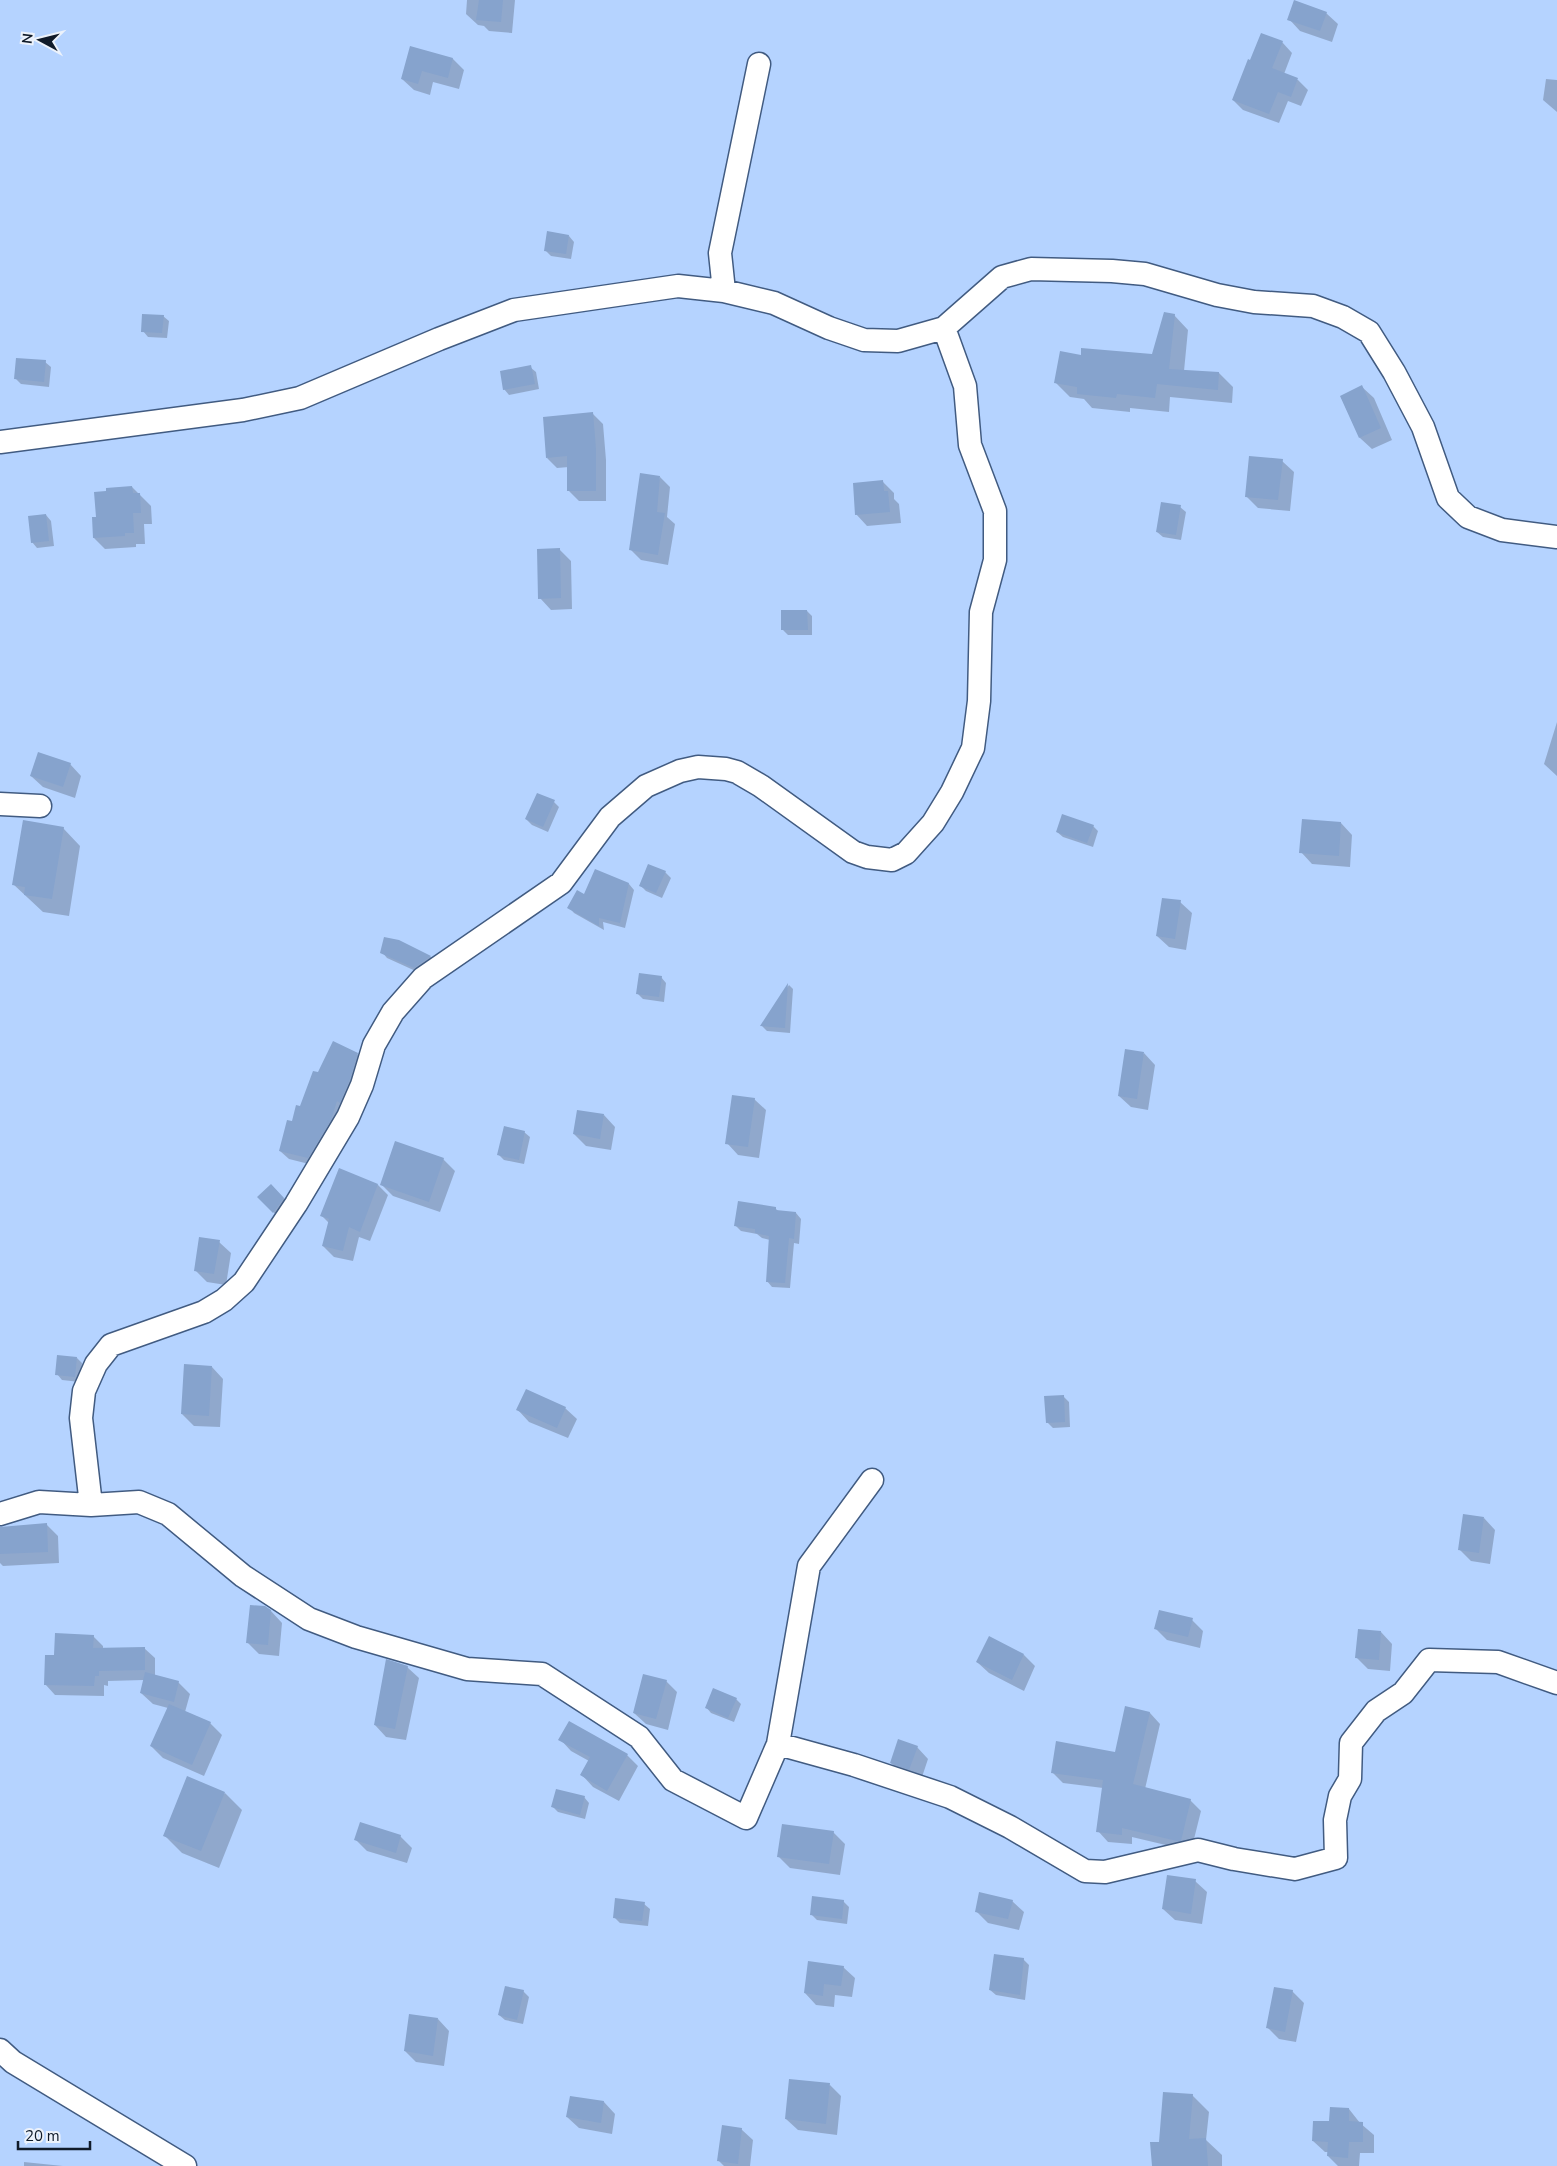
<svg xmlns="http://www.w3.org/2000/svg" width="1557" height="2166" viewBox="0 0 1557 2166" font-family="'Nunito Sans',sans-serif">
<style>
.shadow{fill:#0003}
.building{fill:#86a3cd}
.lines{fill:none;stroke-linecap:round;stroke-linejoin:round}
.minor-casing{stroke:#415b81;stroke-width:25}
.minor{stroke:#fff;stroke-width:22}
</style>
<rect width="100%" height="100%" fill="#b5d3ff"/>
<path class="shadow" d="M 467,0 L 515,0 L 512,33 L 489,31 L 484,26 L 478,25 L 466,14 Z
M 1326,13 L 1338,24 L 1332,42 L 1300,31 L 1289,19 Z
M 1282,42 L 1292,53 L 1284,74 L 1298,80 L 1308,90 L 1301,106 L 1288,101 L 1279,123 L 1243,110 L 1233,100 L 1251,62 Z
M 411,47 L 453,59 L 464,70 L 459,89 L 433,82 L 430,95 L 414,90 L 402,79 Z
M 1546,79 L 1557,80 L 1557,112 L 1543,100 Z
M 569,236 L 574,242 L 571,259 L 551,256 L 545,250 Z
M 1174,315 L 1188,330 L 1184,371 L 1219,373 L 1233,387 L 1232,403 L 1170,397 L 1169,412 L 1130,408 L 1130,412 L 1092,408 L 1084,399 L 1070,397 L 1056,383 L 1082,356 L 1153,356 Z
M 163,316 L 169,321 L 167,338 L 148,337 L 143,331 Z
M 45,362 L 51,367 L 49,387 L 21,384 L 16,379 Z
M 530,367 L 536,372 L 539,389 L 509,395 L 504,389 Z
M 1362,387 L 1374,398 L 1392,440 L 1372,449 L 1360,438 L 1341,397 Z
M 593,414 L 603,424 L 606,460 L 606,501 L 579,501 L 569,491 L 569,467 L 557,468 L 547,458 Z
M 1282,461 L 1294,472 L 1290,511 L 1258,508 L 1246,496 Z
M 660,477 L 670,487 L 667,517 L 675,524 L 668,565 L 641,560 L 631,550 Z
M 883,482 L 894,493 L 894,499 L 899,504 L 901,523 L 867,526 L 856,514 Z
M 132,487 L 151,506 L 152,524 L 144,524 L 145,544 L 136,544 L 136,547 L 105,549 L 94,538 L 97,518 Z
M 1180,507 L 1186,512 L 1181,540 L 1163,537 L 1157,532 Z
M 46,515 L 51,521 L 54,546 L 37,548 L 32,542 Z
M 559,549 L 571,561 L 572,609 L 551,610 L 540,598 Z
M 807,611 L 812,616 L 812,635 L 788,635 L 783,630 Z
M 1557,722 L 1557,776 L 1544,764 Z
M 70,764 L 81,776 L 75,798 L 43,787 L 31,776 Z
M 554,802 L 559,807 L 548,832 L 532,825 L 526,819 Z
M 1341,823 L 1352,835 L 1350,867 L 1312,864 L 1301,852 Z
M 1093,826 L 1098,831 L 1093,847 L 1063,837 L 1057,832 Z
M 63,828 L 80,846 L 69,916 L 43,912 L 13,884 Z
M 665,872 L 671,878 L 662,898 L 646,891 L 640,885 Z
M 629,884 L 634,890 L 625,928 L 603,922 L 604,930 L 574,913 L 569,907 L 585,896 Z
M 1180,902 L 1192,913 L 1186,950 L 1169,947 L 1157,936 Z
M 398,941 L 431,957 L 436,962 L 420,973 L 387,958 L 382,952 Z
M 661,977 L 666,983 L 664,1002 L 643,999 L 637,993 Z
M 789,985 L 793,989 L 790,1033 L 767,1031 L 762,1026 Z
M 1144,1053 L 1155,1065 L 1148,1110 L 1131,1107 L 1119,1096 Z
M 357,1054 L 366,1063 L 317,1166 L 289,1159 L 280,1151 L 319,1074 Z
M 754,1099 L 766,1110 L 759,1158 L 738,1155 L 727,1143 Z
M 604,1115 L 615,1127 L 611,1150 L 586,1146 L 574,1134 Z
M 524,1132 L 530,1137 L 524,1164 L 504,1160 L 499,1155 Z
M 443,1159 L 455,1171 L 440,1212 L 393,1196 L 381,1184 Z
M 340,1170 L 378,1185 L 388,1195 L 370,1241 L 359,1237 L 353,1261 L 334,1257 L 323,1246 L 329,1223 L 322,1216 Z
M 271,1185 L 289,1204 L 279,1218 L 259,1197 Z
M 776,1209 L 779,1212 L 796,1213 L 801,1219 L 799,1244 L 794,1243 L 790,1288 L 772,1287 L 767,1281 L 770,1240 L 762,1238 L 757,1234 L 741,1231 L 735,1225 Z
M 219,1242 L 231,1253 L 226,1285 L 207,1282 L 196,1271 Z
M 77,1358 L 82,1363 L 80,1382 L 62,1380 L 57,1374 Z
M 212,1367 L 223,1379 L 220,1427 L 194,1426 L 182,1414 Z
M 1063,1396 L 1069,1402 L 1070,1427 L 1053,1428 L 1047,1422 Z
M 565,1408 L 577,1419 L 568,1438 L 529,1422 L 518,1410 Z
M 1484,1518 L 1495,1530 L 1490,1564 L 1471,1561 L 1459,1549 Z
M 46,1524 L 58,1536 L 59,1563 L 3,1566 L 0,1563 L 0,1528 Z
M 271,1611 L 282,1623 L 279,1656 L 259,1654 L 247,1642 Z
M 1192,1620 L 1203,1631 L 1200,1648 L 1167,1640 L 1156,1629 Z
M 1381,1632 L 1392,1644 L 1390,1671 L 1368,1669 L 1356,1657 Z
M 93,1636 L 103,1646 L 103,1649 L 144,1648 L 155,1658 L 155,1676 L 178,1682 L 190,1694 L 185,1712 L 210,1723 L 222,1735 L 204,1776 L 163,1758 L 151,1746 L 168,1708 L 153,1704 L 141,1693 L 144,1680 L 108,1681 L 108,1686 L 104,1685 L 104,1696 L 55,1695 L 45,1684 L 55,1656 Z
M 1024,1655 L 1035,1666 L 1024,1691 L 989,1673 L 977,1662 Z
M 407,1667 L 419,1678 L 406,1740 L 386,1737 L 375,1725 Z
M 666,1681 L 677,1692 L 668,1730 L 646,1724 L 634,1713 Z
M 736,1699 L 741,1704 L 734,1722 L 711,1713 L 706,1707 Z
M 1126,1707 L 1150,1713 L 1160,1724 L 1145,1789 L 1190,1800 L 1201,1811 L 1191,1851 L 1132,1837 L 1132,1844 L 1108,1842 L 1098,1831 L 1103,1788 L 1063,1783 L 1052,1772 L 1116,1753 Z
M 560,1739 L 627,1755 L 638,1766 L 619,1801 L 593,1787 L 582,1775 L 589,1761 L 571,1751 Z
M 917,1747 L 928,1759 L 921,1780 L 902,1774 L 891,1763 Z
M 225,1793 L 242,1810 L 219,1868 L 182,1853 L 165,1836 Z
M 584,1797 L 589,1803 L 585,1819 L 558,1812 L 552,1806 Z
M 833,1832 L 845,1844 L 840,1875 L 790,1868 L 779,1857 Z
M 400,1836 L 412,1848 L 407,1863 L 367,1851 L 356,1840 Z
M 1195,1881 L 1207,1892 L 1202,1924 L 1175,1920 L 1163,1909 Z
M 843,1901 L 849,1907 L 847,1924 L 817,1920 L 811,1914 Z
M 1012,1901 L 1024,1912 L 1019,1930 L 988,1923 L 976,1911 Z
M 644,1904 L 650,1909 L 648,1926 L 620,1923 L 614,1917 Z
M 1023,1959 L 1029,1965 L 1025,2000 L 996,1995 L 990,1990 Z
M 843,1967 L 855,1978 L 852,1997 L 835,1995 L 834,2007 L 816,2005 L 805,1993 Z
M 523,1991 L 529,1997 L 523,2024 L 505,2020 L 499,2015 Z
M 1292,1991 L 1304,2003 L 1296,2042 L 1279,2039 L 1268,2028 Z
M 438,2019 L 449,2031 L 444,2066 L 416,2062 L 405,2051 Z
M 830,2085 L 841,2096 L 837,2135 L 798,2130 L 786,2119 Z
M 1192,2095 L 1209,2112 L 1206,2140 L 1222,2155 L 1222,2166 L 1153,2166 L 1160,2143 Z
M 604,2102 L 615,2114 L 612,2134 L 579,2128 L 567,2117 Z
M 1349,2109 L 1360,2123 L 1374,2135 L 1374,2153 L 1360,2153 L 1359,2166 L 1338,2166 L 1328,2156 L 1328,2152 L 1325,2152 L 1313,2141 L 1330,2123 Z
M 741,2129 L 753,2140 L 750,2166 L 724,2166 L 719,2161 Z
M 24,2162 L 63,2166 L 24,2166 Z"/>
<path class="building" d="M 479,0 L 503,0 L 501,22 L 476,20 Z
M 1294,0 L 1327,12 L 1320,31 L 1287,20 Z
M 1261,33 L 1283,41 L 1272,68 L 1298,78 L 1291,97 L 1278,92 L 1269,114 L 1232,100 L 1248,59 L 1250,60 Z
M 410,46 L 453,58 L 448,78 L 422,71 L 418,84 L 401,79 Z
M 547,231 L 569,235 L 566,254 L 544,251 Z
M 1164,312 L 1175,314 L 1169,369 L 1219,372 L 1218,390 L 1157,384 L 1155,398 L 1117,394 L 1116,398 L 1077,394 L 1077,387 L 1054,383 L 1060,351 L 1081,355 L 1081,348 L 1152,354 Z
M 142,314 L 164,315 L 162,333 L 141,332 Z
M 16,358 L 46,360 L 44,382 L 14,379 Z
M 531,365 L 535,384 L 503,390 L 500,371 Z
M 1362,385 L 1381,428 L 1359,438 L 1340,396 Z
M 593,412 L 596,449 L 596,491 L 567,491 L 567,456 L 546,458 L 543,417 Z
M 1249,456 L 1283,459 L 1278,500 L 1245,497 Z
M 640,473 L 660,476 L 657,512 L 665,513 L 658,555 L 629,550 Z
M 883,480 L 884,491 L 888,491 L 890,512 L 855,515 L 853,483 Z
M 132,486 L 133,493 L 140,493 L 141,513 L 133,513 L 134,533 L 125,533 L 125,536 L 93,538 L 92,517 L 96,517 L 94,492 L 106,491 L 106,488 Z
M 1161,502 L 1181,505 L 1176,535 L 1156,532 Z
M 46,514 L 49,541 L 31,543 L 28,516 Z
M 560,548 L 561,598 L 538,599 L 537,549 Z
M 781,610 L 807,610 L 808,630 L 781,630 Z
M 38,752 L 71,763 L 63,787 L 30,776 Z
M 537,793 L 555,800 L 543,827 L 525,819 Z
M 1062,814 L 1094,825 L 1087,843 L 1056,832 Z
M 1302,819 L 1341,822 L 1339,856 L 1299,853 Z
M 23,820 L 64,827 L 52,899 L 24,895 L 25,887 L 12,885 Z
M 648,864 L 666,871 L 656,893 L 639,886 Z
M 595,869 L 629,883 L 620,923 L 599,918 L 599,926 L 567,908 L 577,890 L 584,894 Z
M 1162,898 L 1181,900 L 1175,939 L 1156,936 Z
M 384,937 L 399,940 L 431,956 L 414,968 L 380,953 Z
M 639,973 L 662,976 L 659,997 L 636,994 Z
M 788,983 L 785,1028 L 760,1026 Z
M 333,1041 L 358,1053 L 350,1079 L 340,1103 L 337,1101 L 331,1120 L 308,1158 L 279,1151 L 287,1120 L 292,1121 L 296,1105 L 300,1106 L 313,1071 L 318,1072 Z
M 1125,1049 L 1144,1052 L 1137,1099 L 1118,1096 Z
M 732,1095 L 755,1098 L 748,1147 L 725,1144 Z
M 577,1110 L 604,1114 L 600,1139 L 573,1134 Z
M 504,1126 L 525,1131 L 519,1160 L 497,1155 Z
M 395,1141 L 444,1158 L 429,1202 L 380,1185 Z
M 339,1168 L 378,1184 L 360,1232 L 349,1227 L 343,1251 L 322,1246 L 329,1219 L 320,1216 Z
M 271,1184 L 284,1198 L 273,1213 L 257,1197 Z
M 738,1201 L 776,1207 L 776,1210 L 796,1212 L 794,1239 L 789,1238 L 785,1283 L 766,1282 L 769,1236 L 755,1233 L 755,1229 L 734,1226 Z
M 199,1237 L 220,1240 L 214,1274 L 194,1271 Z
M 57,1355 L 77,1357 L 75,1377 L 55,1375 Z
M 184,1364 L 212,1366 L 209,1416 L 181,1414 Z
M 526,1389 L 566,1407 L 557,1428 L 516,1410 Z
M 1064,1395 L 1065,1422 L 1046,1423 L 1044,1396 Z
M 1463,1514 L 1484,1517 L 1479,1553 L 1458,1550 Z
M 47,1523 L 48,1552 L 0,1554 L 0,1527 Z
M 250,1605 L 265,1606 L 271,1610 L 268,1645 L 246,1643 Z
M 1159,1610 L 1193,1618 L 1188,1637 L 1154,1629 Z
M 1358,1629 L 1381,1631 L 1379,1660 L 1355,1658 Z
M 55,1633 L 94,1635 L 93,1648 L 145,1647 L 145,1670 L 99,1671 L 99,1676 L 95,1676 L 94,1686 L 44,1685 L 45,1655 L 54,1655 Z
M 989,1636 L 1024,1654 L 1012,1680 L 976,1662 Z
M 386,1659 L 408,1666 L 395,1729 L 374,1725 Z
M 145,1672 L 179,1681 L 174,1702 L 140,1693 Z
M 643,1674 L 667,1680 L 656,1719 L 633,1713 Z
M 713,1688 L 737,1698 L 728,1718 L 705,1708 Z
M 169,1704 L 211,1722 L 192,1765 L 150,1746 Z
M 1125,1706 L 1150,1712 L 1133,1784 L 1191,1799 L 1181,1841 L 1177,1841 L 1122,1828 L 1122,1835 L 1096,1832 L 1103,1780 L 1051,1773 L 1056,1741 L 1115,1752 Z
M 569,1721 L 628,1754 L 607,1791 L 580,1775 L 590,1757 L 558,1740 Z
M 898,1739 L 918,1746 L 909,1770 L 890,1763 Z
M 187,1776 L 225,1792 L 201,1851 L 163,1836 Z
M 556,1789 L 585,1796 L 580,1815 L 551,1807 Z
M 360,1822 L 401,1835 L 396,1853 L 354,1840 Z
M 782,1824 L 834,1831 L 829,1864 L 777,1857 Z
M 1167,1875 L 1196,1879 L 1191,1914 L 1162,1909 Z
M 979,1892 L 1013,1900 L 1008,1919 L 975,1912 Z
M 812,1896 L 844,1900 L 842,1919 L 810,1915 Z
M 615,1898 L 645,1902 L 642,1921 L 613,1918 Z
M 994,1954 L 1024,1958 L 1020,1995 L 989,1990 Z
M 808,1961 L 844,1966 L 841,1986 L 824,1984 L 823,1996 L 804,1993 Z
M 505,1986 L 524,1990 L 517,2020 L 498,2015 Z
M 1274,1987 L 1293,1990 L 1285,2032 L 1266,2028 Z
M 409,2014 L 438,2018 L 433,2056 L 404,2051 Z
M 789,2079 L 830,2083 L 826,2124 L 785,2119 Z
M 1163,2092 L 1193,2094 L 1189,2139 L 1206,2138 L 1208,2166 L 1152,2166 L 1150,2142 L 1159,2142 Z
M 570,2096 L 604,2101 L 601,2123 L 566,2117 Z
M 1330,2107 L 1349,2108 L 1349,2121 L 1363,2122 L 1363,2142 L 1349,2142 L 1348,2158 L 1327,2156 L 1328,2142 L 1312,2141 L 1313,2121 L 1329,2121 Z
M 722,2125 L 742,2128 L 738,2164 L 717,2161 Z"/>
<g class="lines">
<defs>
<path id="minor" d="M 724,291 L 720,253 L 759,64
M 0,442 L 243,410 L 300,398 L 439,339 L 514,310 L 678,286 L 724,291 L 774,303 L 829,328 L 864,340 L 898,341 L 944,328 L 1002,277 L 1031,269 L 1112,271 L 1145,274 L 1217,295 L 1254,302 L 1313,306 L 1343,317 L 1369,332 L 1394,372 L 1423,427 L 1448,498 L 1468,517 L 1502,530 L 1557,537
M 0,804 L 40,806
M 91,1505 L 81,1418 L 84,1391 L 96,1364 L 111,1345 L 204,1312 L 224,1300 L 244,1282 L 296,1204 L 348,1117 L 362,1085 L 374,1045 L 393,1012 L 423,978 L 561,883 L 610,817 L 646,786 L 680,771 L 698,767 L 726,769 L 737,772 L 761,786 L 853,852 L 867,857 L 892,860 L 906,853 L 933,823 L 952,792 L 973,748 L 979,701 L 981,612 L 995,560 L 995,511 L 970,445 L 965,386 L 944,328
M 0,1514 L 39,1502 L 91,1505 L 139,1502 L 168,1514 L 243,1576 L 309,1619 L 356,1637 L 467,1669 L 542,1674 L 639,1737 L 673,1780 L 746,1818 L 778,1744 L 854,1765 L 950,1797 L 1010,1827 L 1085,1871 L 1105,1872 L 1198,1850 L 1234,1859 L 1295,1869 L 1336,1858 L 1335,1820 L 1340,1796 L 1350,1779 L 1351,1743 L 1376,1711 L 1403,1693 L 1429,1660 L 1498,1662 L 1557,1683
M 778,1744 L 809,1566 L 872,1480
M 0,2050 L 13,2062 L 185,2166"/>
</defs>
<use href="#minor" class="minor-casing"/>
<use href="#minor" class="minor"/>
</g>
<g transform="translate(40 40) rotate(277)" stroke="#ecf2fb" stroke-width="4" paint-order="stroke">
<path d="M0-4L9 19L0 12L-9 19Z" fill="#101b2a"/>
<text y="-8" font-size="14" font-weight="bold" text-anchor="middle" fill="#101b2a">N</text>
</g>
<path d="M18 2141v8h72v-8" fill="none" stroke="#101b2a" stroke-width="2.5"/>
<text x="25" y="2141" font-size="15" fill="#101b2a" stroke="#ecf2fb" stroke-width="4" paint-order="stroke">20 m</text>
</svg>
